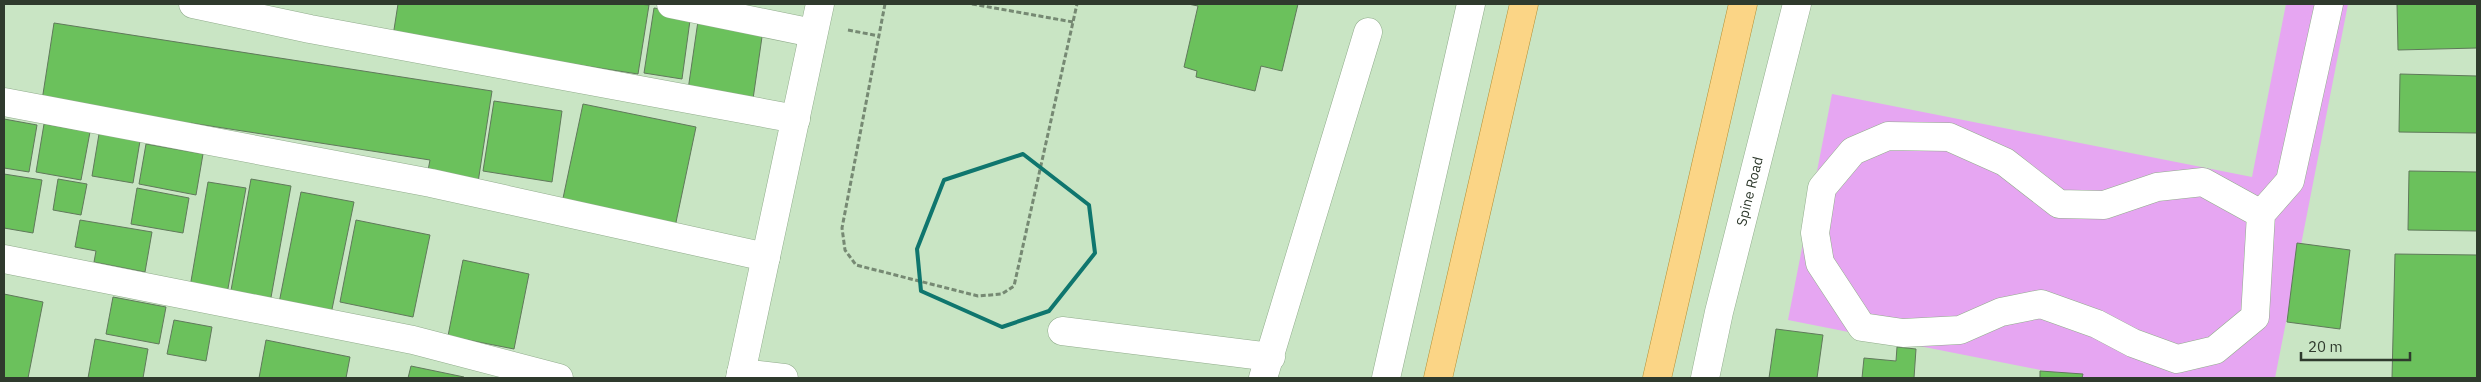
<svg xmlns="http://www.w3.org/2000/svg" width="2481" height="382" viewBox="0 0 2481 382" font-family="'IBM Plex Sans',sans-serif">
<style>
.green{fill:#e6a6f2}
.building{fill:#6bc15c;stroke:#60795b}
.lines{fill:none;stroke-linecap:round;stroke-linejoin:round}
.minor-casing{stroke:#91ac8c;stroke-width:29}
.major-casing{stroke:#b28d33;stroke-width:29}
.path{stroke:#768973;stroke-width:3;stroke-dasharray:5 2.5;stroke-linecap:butt}
.minor{stroke:#fff;stroke-width:28}
.major{stroke:#fbd586;stroke-width:28}
.marked{fill:none;stroke:#0f766e;stroke-width:4;stroke-linejoin:round}
.labels{text-anchor:middle;stroke-width:4;stroke-linejoin:round;paint-order:stroke}
.street-label{font-size:14px;fill:#2f3a2d;stroke:#c9e5c4}
</style>
<rect width="100%" height="100%" fill="#c9e5c4"/>
<path class="green" d="M 2286,4 L 2348,4 L 2275,378 L 2081,378 L 1788,320 L 1832,94 L 2252,177 Z"/>
<path class="building" d="M 398,4 L 638,4 L 649,5 L 638,74 L 393,36 Z
M 1188,4 L 1298,4 L 1282,71 L 1261,66 L 1255,91 L 1196,77 L 1197,71 L 1184,67 L 1198,6 Z
M 2397,4 L 2477,4 L 2477,48 L 2398,50 Z
M 654,8 L 691,13 L 682,79 L 644,73 Z
M 698,21 L 763,30 L 753,99 L 688,90 Z
M 54,23 L 492,91 L 477,189 L 426,181 L 430,160 L 191,123 L 190,130 L 41,107 Z
M 2400,74 L 2477,76 L 2477,133 L 2399,132 Z
M 494,101 L 562,111 L 552,182 L 483,171 Z
M 583,104 L 696,127 L 675,227 L 562,203 Z
M 4,119 L 37,125 L 29,172 L 4,168 Z
M 101,122 L 142,129 L 133,183 L 92,176 Z
M 44,124 L 90,132 L 81,180 L 36,172 Z
M 146,144 L 203,154 L 196,195 L 139,184 Z
M 2409,171 L 2477,172 L 2477,231 L 2408,230 Z
M 4,174 L 42,180 L 33,233 L 4,228 Z
M 58,179 L 87,184 L 81,215 L 53,210 Z
M 251,179 L 291,186 L 270,303 L 230,296 Z
M 208,182 L 246,188 L 227,294 L 190,287 Z
M 137,188 L 189,198 L 183,233 L 131,224 Z
M 301,192 L 354,202 L 330,319 L 278,308 Z
M 80,220 L 152,232 L 145,272 L 94,262 L 96,251 L 75,247 Z
M 356,220 L 430,235 L 413,317 L 340,302 Z
M 2297,243 L 2350,250 L 2340,329 L 2287,322 Z
M 2395,254 L 2477,255 L 2477,378 L 2392,378 Z
M 463,260 L 529,274 L 514,349 L 448,336 Z
M 4,294 L 43,302 L 28,378 L 4,378 Z
M 113,297 L 166,307 L 159,344 L 106,334 Z
M 174,320 L 212,327 L 206,361 L 167,354 Z
M 1776,329 L 1823,335 L 1817,378 L 1769,378 Z
M 95,339 L 148,349 L 143,378 L 88,378 Z
M 266,340 L 350,357 L 346,378 L 259,378 Z
M 1897,347 L 1916,349 L 1914,378 L 1862,378 L 1864,358 L 1896,361 Z
M 411,366 L 464,377 L 464,378 L 408,378 Z
M 2040,371 L 2083,374 L 2082,378 L 2040,378 Z"/>
<g class="lines">
<defs>
<g id="minor">
<path d="M 193,4 L 310,29 L 796,119"/>
<path d="M 671,4 L 813,33"/>
<path d="M 4,102 L 431,183 L 766,257"/>
<path d="M 2261,214 L 2255,317 L 2215,350 L 2177,359 L 2133,343 L 2097,324 L 2041,304 L 2001,312 L 1960,330 L 1903,333 L 1862,327 L 1820,263 L 1815,233 L 1822,188 L 1853,151 L 1888,136 L 1949,137 L 2005,162 L 2059,204 L 2104,205 L 2157,187 L 2203,182 L 2261,214 L 2290,181 L 2329,4"/>
<path d="M 4,259 L 413,340 L 559,378"/>
<path d="M 1062,331 L 1271,357"/>
<path d="M 741,373 L 784,378"/>
<path d="M 740,378 L 820,4"/>
<path d="M 1263,378 L 1368,32"/>
<path d="M 1386,378 L 1471,4"/>
<path id="s1" d="M 1705,378 L 1719,312 L 1797,4"/>
</g>
<path id="major" d="M 1438,378 L 1524,4
M 1657,378 L 1743,4"/>
</defs>
<use href="#minor" class="minor-casing"/>
<use href="#major" class="major-casing"/>
<path class="path" d="M 885,4 L 842,228 L 845,250 L 856,265 L 978,296 L 1002,294 L 1014,286 L 1077,4
M 972,4 L 1073,22
M 848,30 L 879,36"/>
<use href="#minor" class="minor"/>
<use href="#major" class="major"/>
</g>
<path class="marked" d="M 1023,154 L 1089,205 L 1095,253 L 1049,311 L 1002,327 L 921,291 L 917,249 L 944,180 Z"/>
<g class="labels">
<g class="street-label">
<text dy="5" stroke="none"><textPath href="#s1" startOffset="192">Spine Road</textPath></text>
</g>
</g>
<rect width="2481" height="382" fill="none" stroke="#2f3a2d" stroke-width="10"/>
<path d="M2301 352v8h109v-8" fill="none" stroke="#2f3a2d" stroke-width="2.5"/>
<text x="2308" y="352" font-size="15" fill="#2f3a2d" stroke="#c9e5c4" stroke-width="4" paint-order="stroke">20 m</text>
</svg>
